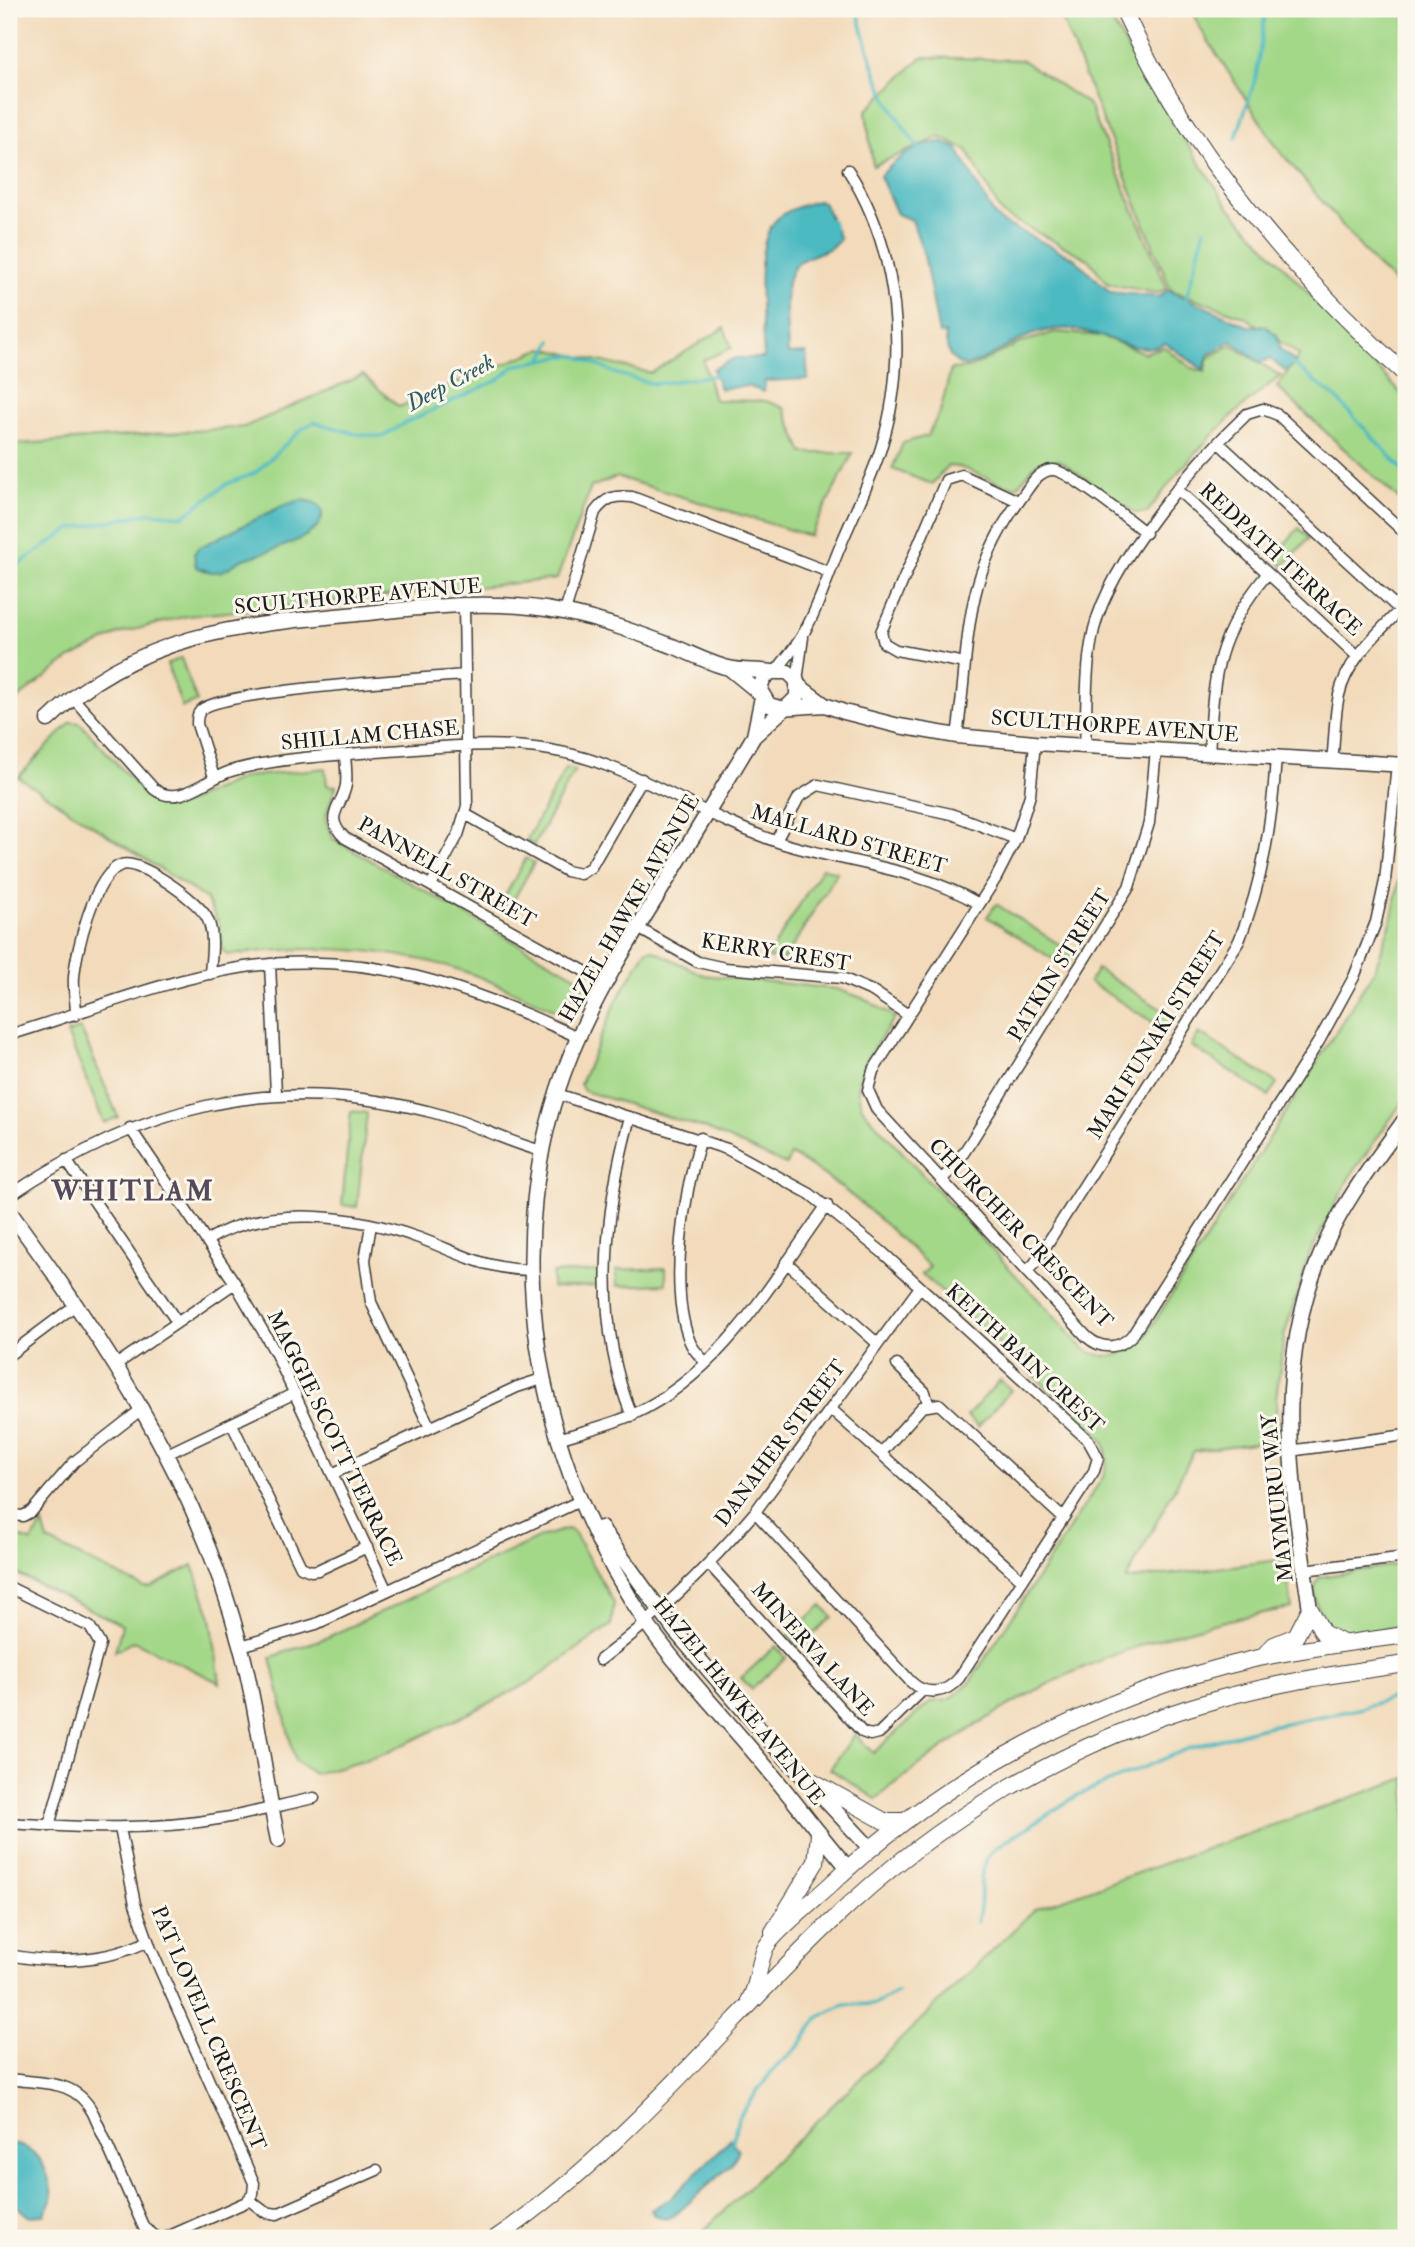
<svg xmlns="http://www.w3.org/2000/svg" width="1415" height="2247" viewBox="0 0 1415 2247" font-family="'IM FELL Double Pica',serif">
<style>
.green{fill:#a4d889;stroke:#607a52;stroke-width:2}
.water{fill:#4bbac1;stroke:#346b6e;stroke-width:2}
.lines{fill:none;stroke-linecap:round;stroke-linejoin:round}
.stream{stroke:#4bbac1;stroke-width:3.5}
.street-casing{stroke:#3c3834;stroke-width:13}
.secondary-casing{stroke:#3c3834;stroke-width:17}
.primary-casing{stroke:#3c3834;stroke-width:18}
.street{stroke:#fff;stroke-width:10}
.secondary{stroke:#fff;stroke-width:14}
.primary{stroke:#fff;stroke-width:16}
.labels{text-anchor:middle;stroke-width:6;stroke-linejoin:round;paint-order:stroke}
.street-label{font-size:21px;fill:#1c1c1c;stroke:#fbf7ec}
.water-label{font-size:23px;font-style:italic;fill:#2f5b5e;stroke:#fbf7ec}
.district-label{font-size:28px;font-weight:bold;letter-spacing:2px;fill:#55495a;stroke:#fbf7ec}
</style>
<rect width="100%" height="100%" fill="#fbf7ec"/>
<filter id="ink" filterUnits="userSpaceOnUse"><feTurbulence type="fractalNoise" baseFrequency=".0143" numOctaves="2"/><feDisplacementMap in="SourceGraphic" scale="14" xChannelSelector="R" yChannelSelector="G"/><feConvolveMatrix kernelMatrix="1 2 1 2 8 2 1 2 1" color-interpolation-filters="sRGB"/></filter>
<filter id="wash" filterUnits="userSpaceOnUse"><feTurbulence type="fractalNoise" baseFrequency=".00686" numOctaves="4" result="noise"/><feDisplacementMap in="SourceGraphic" scale="28" xChannelSelector="R" yChannelSelector="G"/><feGaussianBlur stdDeviation="1.57" result="paint"/><feColorMatrix in="noise" values="0 0 0 0 0 0 0 0 0 0 0 0 0 0 0 0 0 1.4 0 .05"/><feComposite in="paint" operator="in"/></filter>
<g filter="url(#wash)">
<rect width="100%" height="100%" fill="#f2daba"/>
<path class="green" d="M 1058,9 L 1105,9 L 1145,79 L 1229,207 L 1406,399 L 1406,506 L 1277,387 L 1299,355 L 1245,317 L 1171,290 Z
M 1192,9 L 1406,9 L 1406,293 L 1374,263 L 1278,149 L 1200,28 Z
M 922,57 L 1022,60 L 1089,105 L 1167,288 L 1158,293 L 1108,284 L 1088,259 L 1002,214 L 967,150 L 939,137 L 873,166 L 866,111 Z
M 724,328 L 732,348 L 703,360 L 714,400 L 766,401 L 784,408 L 803,453 L 853,453 L 810,536 L 617,477 L 591,487 L 557,579 L 187,616 L 118,634 L 69,659 L 9,705 L 9,445 L 244,427 L 363,375 L 399,407 L 543,348 L 651,373 Z
M 1055,332 L 1101,336 L 1144,353 L 1164,347 L 1192,368 L 1205,372 L 1209,358 L 1231,345 L 1281,376 C 1229,413 1185,461 1147,513 L 1135,513 L 1059,460 L 1036,464 L 1018,486 C 994,487 973,466 948,466 L 932,484 L 892,469 L 903,443 L 927,436 L 940,412 L 951,369 L 969,368 L 1020,343 Z
M 1299,528 L 1309,538 L 1283,566 L 1273,557 Z
M 181,658 L 197,702 L 182,707 L 167,664 Z
M 71,722 L 80,723 L 151,801 L 174,808 L 245,777 L 325,768 L 327,785 L 336,786 L 325,818 L 333,839 L 586,982 L 571,1011 L 563,1013 C 530,999 498,983 463,971 C 386,946 308,945 228,955 L 221,949 L 219,924 L 206,899 L 18,777 Z
M 566,768 L 575,770 L 534,845 L 526,841 Z
M 1406,843 L 1406,1097 L 1349,1178 L 1309,1255 L 1284,1337 L 1276,1398 L 1277,1440 L 1194,1451 L 1126,1580 L 1285,1559 L 1292,1608 C 1126,1634 1005,1693 876,1799 L 830,1769 L 855,1734 L 873,1753 L 930,1702 L 948,1700 L 969,1683 L 1103,1477 C 1109,1460 1109,1447 1097,1433 L 922,1274 L 930,1267 C 887,1226 844,1183 791,1155 L 786,1165 L 707,1129 L 584,1091 L 580,1084 L 617,1000 L 646,951 L 651,949 L 703,975 L 837,989 L 865,999 L 895,1017 C 878,1044 844,1080 865,1112 L 1083,1348 C 1106,1363 1126,1356 1145,1337 L 1375,969 L 1391,922 Z
M 526,858 L 534,863 L 508,910 L 500,905 Z
M 822,868 L 837,872 L 785,959 L 767,958 Z
M 996,904 L 1074,954 L 1065,967 L 987,917 Z
M 1097,969 L 1175,1018 L 1167,1031 L 1089,982 Z
M 81,1029 L 118,1117 L 104,1123 L 67,1033 Z
M 1199,1033 L 1277,1083 L 1269,1096 L 1191,1046 Z
M 351,1111 L 367,1113 L 357,1207 L 342,1205 Z
M 666,1268 L 666,1284 L 617,1286 L 616,1270 Z
M 601,1271 L 601,1286 L 552,1288 L 552,1273 Z
M 1000,1380 L 1011,1390 L 978,1427 L 967,1416 Z
M 43,1524 L 48,1541 L 143,1587 L 151,1587 L 193,1565 L 211,1617 L 220,1683 L 134,1641 L 115,1651 L 122,1625 L 9,1570 L 9,1532 L 31,1542 Z
M 567,1529 L 573,1531 L 614,1603 L 611,1625 L 529,1683 L 472,1712 L 382,1755 L 314,1774 L 295,1761 L 271,1657 L 328,1637 L 540,1537 Z
M 1406,1563 L 1406,1625 C 1371,1630 1329,1648 1316,1603 C 1314,1593 1313,1585 1320,1577 Z
M 822,1605 L 832,1617 L 798,1648 L 788,1636 Z
M 776,1646 L 786,1658 L 752,1689 L 741,1678 Z
M 1406,1778 L 1406,2238 L 703,2238 L 703,2231 L 1035,1909 Z"/>
<path class="water" d="M 940,142 L 957,148 L 994,215 L 1002,222 L 1074,258 L 1110,292 L 1159,297 L 1168,290 L 1248,326 L 1265,326 L 1277,335 L 1280,349 L 1296,363 L 1285,371 L 1270,359 L 1260,362 L 1231,341 L 1208,355 L 1204,370 L 1165,343 C 1139,359 1099,330 1071,329 C 1026,326 1004,354 966,366 C 948,362 947,349 945,333 L 939,334 L 924,255 L 912,220 L 897,214 L 880,176 C 896,159 915,144 940,142 Z
M 817,201 L 823,202 L 840,239 C 832,251 815,253 802,260 C 778,273 788,329 788,354 L 806,353 L 808,379 L 765,381 L 764,392 L 747,386 L 720,389 L 713,369 L 735,358 L 764,358 C 763,323 751,244 777,219 C 788,209 803,205 817,201 Z
M 301,500 C 310,501 321,502 322,513 C 325,539 258,554 241,560 C 235,563 229,569 222,571 C 213,574 204,570 196,567 L 194,554 L 198,548 L 282,506 Z
M 731,2139 L 739,2150 L 731,2165 L 675,2215 L 667,2219 L 654,2215 L 651,2210 L 672,2197 Z
M 9,2144 C 39,2146 48,2168 52,2195 L 52,2201 L 44,2215 L 28,2216 L 9,2199 Z"/>
<g class="lines">
<path class="stream" d="M 857,9 C 872,66 881,99 918,147
M 1236,138 L 1256,77 L 1265,14 L 1269,9
M 832,221 L 835,228
M 1185,302 L 1205,229
M 543,358 L 552,341
M 1292,363 L 1336,398 L 1406,473
M 9,571 L 70,529 L 150,513 L 183,516 L 227,484 L 255,473 L 302,429 L 314,422 L 356,434 L 382,437 L 403,424 L 498,380 L 514,366 L 562,356 L 577,356 L 617,374 L 654,384 L 718,375
M 977,1922 C 987,1892 971,1875 995,1848 L 1078,1795 L 1187,1749 L 1259,1728 L 1358,1709 L 1397,1696
M 733,2141 L 738,2118 L 772,2071 L 799,2046 L 819,2017 L 844,2005 L 876,2004 L 897,1992"/>
</g>
</g>
<g filter="url(#ink)">
<g class="lines">
<defs>
<path id="street" d="M 1220,444 L 1400,610
M 1178,490 L 1357,656
M 565,612 L 595,512 C 606,497 615,495 632,497 L 829,572
M 965,663 L 896,650 L 884,643 L 881,632 L 946,480 L 962,475 L 1018,501
M 777,670 C 785,659 795,648 802,636 C 819,608 829,572 842,542 C 855,511 871,480 881,448 C 909,358 899,250 848,170
M 797,681 L 803,637
M 73,698 L 154,789 C 179,808 205,779 231,771 C 281,756 360,754 415,749 C 480,743 546,741 608,766 C 666,788 718,822 778,842 C 847,864 915,866 979,904
M 957,736 C 971,641 960,580 1022,497 C 1030,486 1038,470 1053,470 C 1068,470 1130,521 1146,533
M 1035,743 L 1030,795 L 1016,839 L 996,878 L 873,1071 L 868,1090 L 877,1110 L 1087,1337 C 1103,1351 1121,1349 1134,1333 L 1319,1041 L 1354,977 L 1376,922 L 1385,881 L 1397,764
M 1085,746 C 1087,708 1085,666 1094,629 C 1111,560 1195,463 1247,414 L 1263,409 L 1278,415 L 1406,534
M 1209,754 C 1214,674 1214,639 1267,574
M 345,756 C 346,766 347,776 346,785 C 342,808 322,816 345,838 L 606,983
M 1332,761 C 1335,739 1334,717 1339,695 C 1348,657 1381,631 1406,603
M 214,777 L 197,724 C 197,719 197,714 201,710 C 220,691 426,678 465,675
M 465,814 L 566,871 L 580,874 L 591,867 L 642,779
M 776,841 L 799,797 L 818,785 L 951,814 L 1016,839
M 431,885 L 458,835 L 467,806 L 464,604
M 638,928 L 698,962 L 725,968 L 842,978 L 874,992 L 908,1015
M 270,964 L 276,1094
M 76,1015 C 76,1002 73,990 74,977 C 76,951 94,875 121,865 C 139,858 201,902 208,920 C 215,937 211,957 210,974
M 9,1035 C 86,1012 165,979 245,967 C 368,949 468,987 578,1037
M 557,1094 L 727,1149 L 810,1194 L 882,1252 L 1088,1440 L 1098,1458 L 1094,1471 L 959,1678 C 946,1694 926,1696 911,1682 L 755,1512
M 630,1117 C 604,1212 593,1322 632,1416
M 130,1128 L 235,1283 L 275,1352 L 387,1591
M 701,1138 C 684,1192 668,1289 690,1342 C 693,1350 701,1357 706,1363
M 66,1160 L 177,1322
M 942,1179 L 955,1166 L 972,1140 L 1129,887 L 1149,823 L 1156,750
M 9,1196 C 140,1107 270,1072 427,1111 C 467,1120 503,1141 542,1151
M 371,1225 L 365,1260 L 371,1302 L 430,1428
M 206,1241 C 265,1203 356,1215 419,1238 C 460,1253 486,1270 531,1270
M 786,1262 L 878,1344
M 1027,1271 L 1035,1263 L 1239,941 C 1263,881 1272,822 1276,757
M 9,1355 L 77,1304
M 117,1364 L 235,1283
M 897,1365 L 925,1392 L 928,1404
M 831,1409 L 1022,1580
M 232,1424 L 301,1567 L 311,1571 L 318,1570 L 367,1547
M 558,1439 C 583,1431 611,1425 634,1414 C 722,1373 772,1281 827,1205
M 1289,1451 L 1406,1435
M 881,1453 L 922,1407 L 939,1404 L 1063,1518
M 167,1454 L 295,1393
M 332,1474 L 517,1387 L 542,1379
M 9,1515 L 23,1516 L 32,1511 L 74,1462 L 143,1408
M 709,1564 L 862,1732 L 870,1735 L 879,1733 L 923,1690
M 1304,1570 L 1406,1557
M 9,1587 L 90,1627 L 100,1644 L 49,1826
M 241,1646 L 316,1624 L 582,1500
M 600,1660 C 658,1616 708,1567 755,1512 L 920,1287
M 9,1823 C 81,1828 153,1831 224,1818 C 255,1813 284,1804 314,1798
M 120,1828 L 135,1904 L 151,1949 L 254,2183 L 253,2194 L 246,2202 L 165,2238
M 9,1955 C 54,1964 107,1962 148,1941
M 9,2079 C 41,2084 75,2078 93,2113 L 144,2228 L 158,2238
M 249,2200 L 265,2212 L 277,2214 L 377,2170"/>
<path id="secondary" d="M 729,668 L 762,695
M 798,685 L 825,705 L 844,712 L 899,726 L 957,736 L 1035,743 L 1406,765
M 788,706 L 797,697 L 797,681 L 788,672 L 771,672 L 763,679 L 760,690 L 769,705 L 780,708 L 825,705
M 786,707 L 754,736 C 723,787 692,839 661,890 C 628,943 595,996 571,1054 C 494,1242 535,1460 647,1624 C 678,1668 715,1707 750,1748 C 784,1787 814,1828 848,1868
M 48,720 C 139,631 249,624 368,613 C 433,606 498,599 563,612 C 602,620 638,633 675,647 C 692,654 711,664 729,668 C 742,671 758,670 771,672
M 754,736 L 762,697
M 9,1211 C 110,1349 197,1479 241,1648 C 258,1711 264,1776 278,1840
M 601,1528 L 675,1631 L 770,1741 L 870,1848
M 1310,1609 C 1290,1476 1269,1350 1335,1224 C 1355,1186 1382,1152 1406,1118"/>
<path id="primary" d="M 1123,9 C 1187,149 1292,272 1406,375
M 1310,1609 L 1323,1633 L 1343,1643
M 1266,1653 L 1274,1645 L 1296,1636 L 1310,1609
M 805,1777 L 884,1821 L 904,1821
M 773,1932 L 816,1862 L 819,1834
M 750,1999 C 759,1983 758,1965 765,1949 C 770,1936 816,1898 829,1886 C 946,1774 1097,1695 1254,1659 C 1305,1648 1355,1642 1406,1635
M 496,2238 C 623,2151 720,2029 830,1923 C 937,1819 1072,1740 1215,1700 C 1278,1682 1342,1673 1406,1664"/>
</defs>
<use href="#street" class="street-casing"/>
<use href="#secondary" class="secondary-casing"/>
<use href="#primary" class="primary-casing"/>
<use href="#street" class="street"/>
<use href="#secondary" class="secondary"/>
<use href="#primary" class="primary"/>
</g>
</g>
<g class="labels">
<g class="street-label">
<text transform="translate(1281 559) rotate(43)" y="7">REDPATH TERRACE</text>
<text transform="translate(358 596) rotate(-5)" y="7">SCULTHORPE AVENUE</text>
<text transform="translate(1115 726) rotate(4)" y="7">SCULTHORPE AVENUE</text>
<text transform="translate(370 735) rotate(-5)" y="7">SHILLAM CHASE</text>
<text transform="translate(849 839) rotate(16)" y="7">MALLARD STREET</text>
<text transform="translate(447 872) rotate(30)" y="7">PANNELL STREET</text>
<text transform="translate(629 908) rotate(-60)" y="7">HAZEL HAWKE AVENUE</text>
<text transform="translate(776 952) rotate(9)" y="7">KERRY CREST</text>
<text transform="translate(1059 965) rotate(-58)" y="7">PATKIN STREET</text>
<text transform="translate(1156 1035) rotate(-58)" y="7">MARI FUNAKI STREET</text>
<text transform="translate(1021 1233) rotate(46)" y="7">CHURCHER CRESCENT</text>
<text transform="translate(1025 1358) rotate(43)" y="7">KEITH BAIN CREST</text>
<text transform="translate(335 1438) rotate(64)" y="7">MAGGIE SCOTT TERRACE</text>
<text transform="translate(780 1443) rotate(-53)" y="7">DANAHER STREET</text>
<text transform="translate(1277 1498) rotate(-96)" y="7">MAYMURU WAY</text>
<text transform="translate(813 1649) rotate(48)" y="7">MINERVA LANE</text>
<text transform="translate(739 1701) rotate(51)" y="7">HAZEL HAWKE AVENUE</text>
<text transform="translate(209 2028) rotate(67)" y="7">PAT LOVELL CRESCENT</text>
</g>
<g class="water-label">
<text transform="translate(450 382) rotate(-28)" y="8">Deep Creek</text>
</g>
<g class="district-label">
<text x="133" y="1200">WHITLAM</text>
</g>
</g>
<rect width="1415" height="2247" fill="none" stroke="#fbf7ec" stroke-width="35"/>
</svg>
